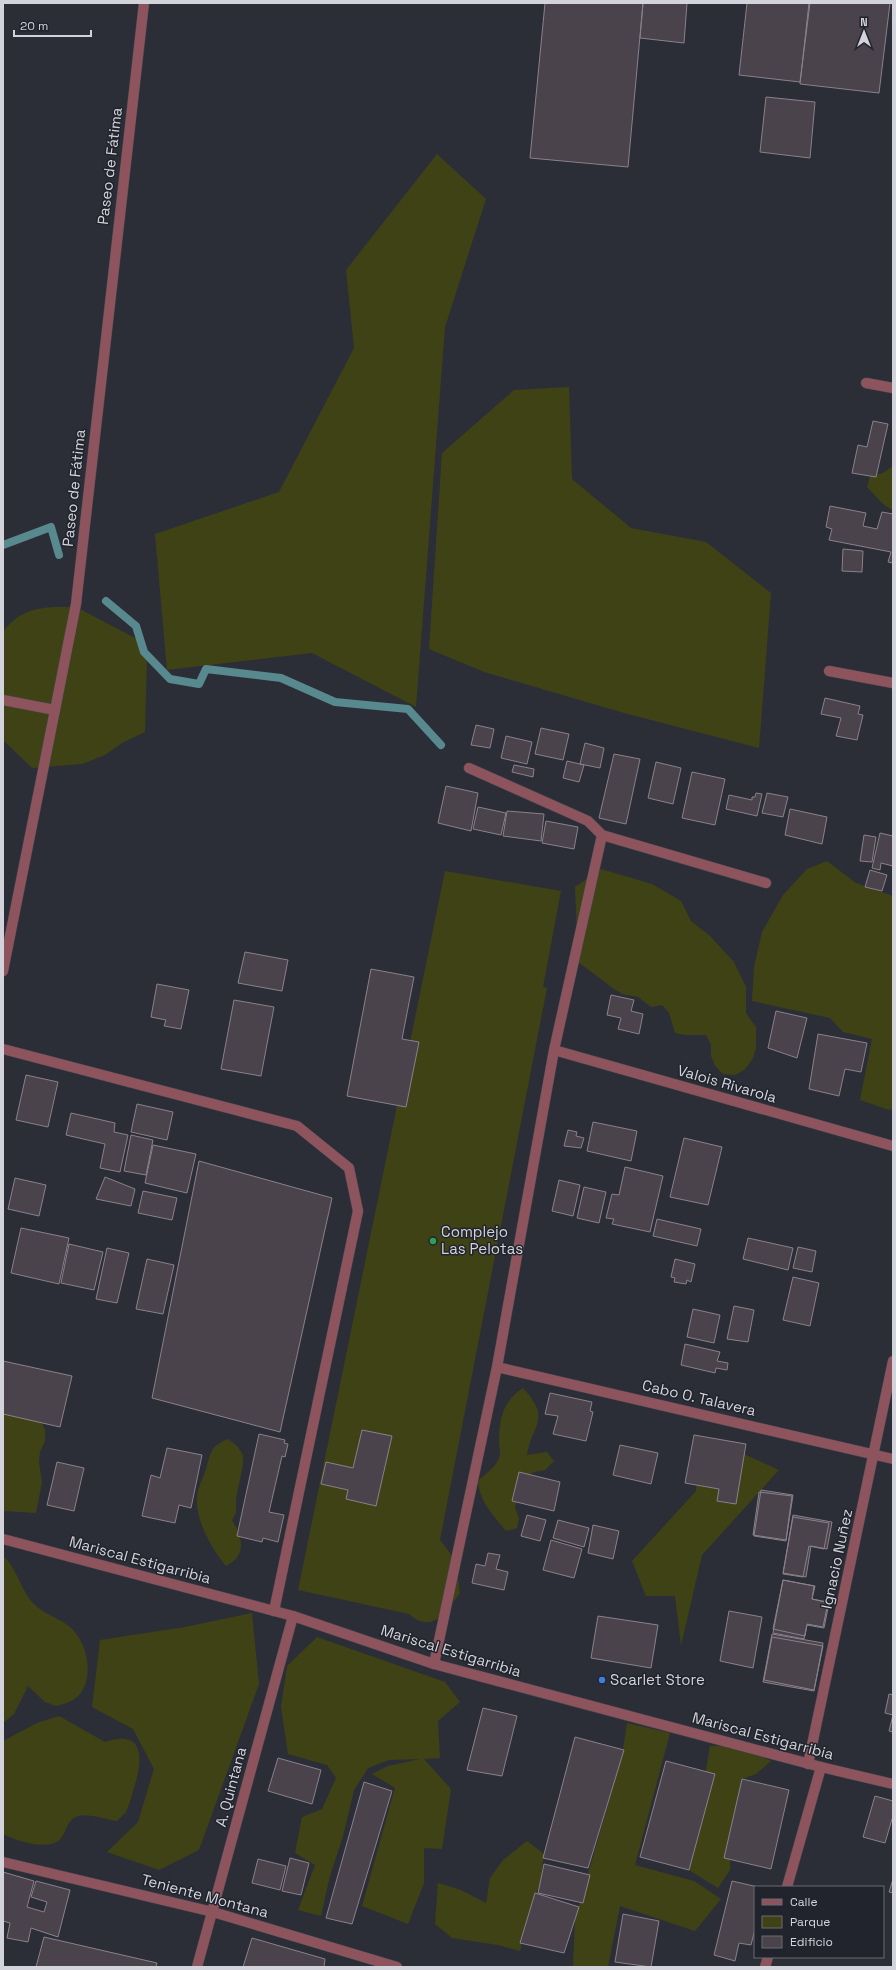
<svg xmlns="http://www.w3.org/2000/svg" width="896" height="1970" viewBox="0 0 896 1970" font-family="'Space Grotesk',sans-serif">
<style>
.green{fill:#3f4215}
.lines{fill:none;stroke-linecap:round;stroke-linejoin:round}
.stream{stroke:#58898f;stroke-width:8}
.building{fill:#4a434c;stroke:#89818b}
.service-casing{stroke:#474951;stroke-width:11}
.minor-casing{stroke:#474951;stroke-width:11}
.tertiary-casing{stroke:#474951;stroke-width:11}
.service{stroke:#8e545e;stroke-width:10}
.minor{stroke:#8e545e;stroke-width:10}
.tertiary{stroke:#8e545e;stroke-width:10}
.leisure-dot{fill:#2e9e5b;stroke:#22242d;stroke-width:1.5}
.shop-dot{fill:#3f7fe0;stroke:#22242d;stroke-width:1.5}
.labels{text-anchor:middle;stroke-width:3;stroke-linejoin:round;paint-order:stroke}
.street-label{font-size:15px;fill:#d3d4db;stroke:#22242d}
.poi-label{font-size:15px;fill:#d3d4db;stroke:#22242d;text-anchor:start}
</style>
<rect width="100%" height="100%" fill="#2c2e37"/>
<path class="green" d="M 437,154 L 486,199 L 445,327 L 416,707 L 312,653 L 167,670 L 155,534 L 279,492 L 354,348 L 346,270 Z
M 569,387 L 572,479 L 631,528 L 706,542 L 771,593 L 759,748 L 624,713 L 484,672 L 429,649 L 442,453 L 514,390 Z
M 893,466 L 893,509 L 892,510 L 883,504 L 867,487 L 870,476 L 883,473 Z
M 53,607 L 76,607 L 137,639 L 147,657 L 145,732 L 122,743 L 105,755 L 82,764 L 32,768 L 3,740 L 3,631 C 19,613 30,609 53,607 Z
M 827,861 L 856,883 L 893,896 L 893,1109 L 889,1110 L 860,1100 L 872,1039 L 843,1032 L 830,1018 L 752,1001 L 754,967 L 762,932 L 783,895 L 807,869 Z
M 601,869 L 652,884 L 681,901 L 691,921 L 710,936 L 734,962 L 746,987 L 746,1013 L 756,1027 L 756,1049 L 752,1060 L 744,1070 L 735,1075 L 723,1074 L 715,1066 L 711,1056 L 711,1045 L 706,1035 L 685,1035 L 675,1033 L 669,1013 L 662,1005 L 651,1007 L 638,997 L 622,994 L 614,989 L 578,962 L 575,887 Z
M 445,871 L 561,891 L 543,987 L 547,988 L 440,1540 C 458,1562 457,1565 460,1593 C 446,1611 433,1635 409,1614 L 298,1590 Z
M 3,1379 L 37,1411 L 45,1430 L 45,1441 L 40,1452 L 39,1462 L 42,1482 L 36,1513 L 3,1511 Z
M 523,1388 C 552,1419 532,1424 527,1455 L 547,1452 L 554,1461 L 545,1470 L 534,1472 L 524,1478 L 520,1487 L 515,1508 L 519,1518 L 517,1528 L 506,1531 C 493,1515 479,1501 478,1481 C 485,1474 496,1467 499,1458 C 501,1453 499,1447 499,1442 C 499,1419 503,1401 523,1388 Z
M 228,1439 L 237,1446 L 243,1455 L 243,1465 L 236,1499 L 236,1513 L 232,1520 C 243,1537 247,1556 226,1566 C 211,1548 195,1520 197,1496 C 198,1487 203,1478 206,1469 C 211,1453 210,1446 228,1439 Z
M 735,1450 L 779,1470 L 702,1555 L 681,1646 L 675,1596 L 646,1596 L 632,1561 L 696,1491 L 698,1462 Z
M 3,1556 C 17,1568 20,1588 32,1602 C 42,1614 58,1617 70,1627 C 88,1642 95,1679 78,1696 C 73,1702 64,1704 56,1706 L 45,1702 L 28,1686 L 14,1714 L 3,1723 Z
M 252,1613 L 259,1684 L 199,1850 L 159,1870 L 107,1852 L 138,1822 L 154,1769 L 133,1729 L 92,1707 L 100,1640 L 185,1627 Z
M 317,1637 L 445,1682 L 460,1702 L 438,1721 L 440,1758 L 424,1759 L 451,1789 L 442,1849 L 424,1848 L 424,1883 L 408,1924 L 362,1906 L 395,1788 L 372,1774 L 388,1766 L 420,1759 L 389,1760 L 368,1768 L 354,1790 L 343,1836 L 330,1876 L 321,1916 L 298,1910 L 315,1865 L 295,1853 L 302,1817 L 322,1809 L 336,1778 L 327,1765 L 288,1754 L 281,1707 L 287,1666 Z
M 59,1716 L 105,1742 C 148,1728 142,1764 133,1791 C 131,1798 129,1806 126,1812 C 124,1815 119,1818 117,1821 C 104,1820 85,1811 74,1818 C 67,1822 66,1832 61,1838 C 50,1852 16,1841 3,1834 L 3,1741 L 37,1723 Z
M 627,1723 L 670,1733 L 635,1865 L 694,1881 L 721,1899 L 695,1931 L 620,1906 L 608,1967 L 573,1967 L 575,1919 L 622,1756 Z
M 710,1746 L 740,1746 L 771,1761 L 756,1774 L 742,1779 L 731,1828 L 730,1870 L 718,1888 L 689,1870 Z
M 527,1841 L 544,1854 L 540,1883 L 529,1913 L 520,1951 L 498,1945 L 452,1938 L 435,1924 L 438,1883 L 461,1890 L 486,1903 L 490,1878 L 503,1860 Z"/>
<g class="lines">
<path class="stream" d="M 3,545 L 51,527 L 59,555
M 106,601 L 136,626 L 144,652 L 170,679 L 199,684 L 206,669 L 281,678 L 335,702 L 408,709 L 441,745"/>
</g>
<path class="building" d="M 545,3 L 643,3 L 628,167 L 530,158 Z
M 643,3 L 687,3 L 684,43 L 640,38 Z
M 747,3 L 810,3 L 800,82 L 739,75 Z
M 809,3 L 890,3 L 879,93 L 800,84 Z
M 766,97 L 815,102 L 810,158 L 760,152 Z
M 873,421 L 888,424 L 876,477 L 852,473 L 858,445 L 867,447 Z
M 830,506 L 866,513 L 863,526 L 877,529 L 882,512 L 893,514 L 893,563 L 888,562 L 891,552 L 829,540 L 832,529 L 826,527 Z
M 843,549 L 863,551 L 862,572 L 842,571 Z
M 825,698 L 860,706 L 858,714 L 863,715 L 857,740 L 836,736 L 841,718 L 821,714 Z
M 476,725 L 494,729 L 490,748 L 471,745 Z
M 541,728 L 569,734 L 563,760 L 535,754 Z
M 506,736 L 532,742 L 527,764 L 501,758 Z
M 585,743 L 604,748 L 600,768 L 580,764 Z
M 614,754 L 640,759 L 626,824 L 599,818 Z
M 567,761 L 584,765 L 579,782 L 563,778 Z
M 656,762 L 681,768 L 673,804 L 648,798 Z
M 514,765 L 534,769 L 533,777 L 512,772 Z
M 692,772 L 725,779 L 715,825 L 682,818 Z
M 446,786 L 478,793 L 471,831 L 438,823 Z
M 756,793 L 762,794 L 757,816 L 726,809 L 729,795 L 752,800 L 752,797 L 755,797 Z
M 767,793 L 788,797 L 783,817 L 762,813 Z
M 478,807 L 506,813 L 501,835 L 473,829 Z
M 790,809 L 827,817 L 822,844 L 785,835 Z
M 507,811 L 544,814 L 541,841 L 503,836 Z
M 546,821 L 578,827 L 574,849 L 542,843 Z
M 880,833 L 893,836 L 893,866 L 881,863 L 880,870 L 872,868 Z
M 864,835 L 876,837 L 872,862 L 860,861 Z
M 870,870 L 887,875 L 882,891 L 865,887 Z
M 245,952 L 288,960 L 282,991 L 238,983 Z
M 371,969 L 414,977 L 402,1039 L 419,1042 L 406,1107 L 347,1096 Z
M 157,984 L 189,990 L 181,1029 L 164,1026 L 166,1020 L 151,1017 Z
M 611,995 L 634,1000 L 631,1011 L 643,1014 L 639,1034 L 618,1029 L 621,1018 L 607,1015 Z
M 234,1000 L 274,1007 L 261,1076 L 221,1069 Z
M 776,1011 L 807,1018 L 797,1058 L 768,1048 Z
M 818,1034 L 867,1043 L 861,1072 L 845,1069 L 839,1096 L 809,1089 Z
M 26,1075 L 58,1082 L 48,1127 L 16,1120 Z
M 137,1104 L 173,1112 L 167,1140 L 131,1132 Z
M 71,1113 L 115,1123 L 114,1132 L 128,1135 L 120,1172 L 100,1168 L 105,1144 L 66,1135 Z
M 593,1122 L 637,1131 L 631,1161 L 587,1151 Z
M 568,1130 L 577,1132 L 576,1136 L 584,1138 L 581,1148 L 564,1146 Z
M 131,1135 L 153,1140 L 146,1175 L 124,1171 Z
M 684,1138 L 722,1147 L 708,1205 L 670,1197 Z
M 153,1145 L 196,1154 L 187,1193 L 145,1183 Z
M 199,1161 L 332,1198 L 280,1432 L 152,1398 Z
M 625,1167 L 663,1176 L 650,1232 L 612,1224 L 614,1219 L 606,1218 L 612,1194 L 619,1195 Z
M 105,1177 L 135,1189 L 131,1206 L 96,1199 Z
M 15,1178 L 46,1185 L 39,1216 L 8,1209 Z
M 559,1180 L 580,1185 L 573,1216 L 552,1211 Z
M 584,1187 L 606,1192 L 599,1223 L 577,1218 Z
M 143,1191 L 177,1198 L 172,1220 L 138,1213 Z
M 657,1219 L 701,1229 L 697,1246 L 653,1236 Z
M 21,1228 L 69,1238 L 59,1284 L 11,1273 Z
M 748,1238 L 793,1248 L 788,1270 L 743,1259 Z
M 69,1244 L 103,1252 L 94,1290 L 61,1283 Z
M 798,1247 L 816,1251 L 812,1272 L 793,1268 Z
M 107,1248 L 129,1253 L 117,1303 L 96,1299 Z
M 147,1259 L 174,1265 L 163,1314 L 136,1309 Z
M 675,1259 L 695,1264 L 691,1282 L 687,1280 L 686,1284 L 674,1282 L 675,1278 L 671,1277 Z
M 793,1277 L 819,1283 L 810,1326 L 783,1320 Z
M 734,1306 L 754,1310 L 748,1342 L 727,1339 Z
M 693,1309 L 720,1315 L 714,1343 L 687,1337 Z
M 685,1344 L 720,1352 L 717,1361 L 728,1363 L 727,1370 L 716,1368 L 715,1373 L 681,1365 Z
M 3,1361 L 72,1376 L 60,1427 L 3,1414 Z
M 550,1393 L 592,1402 L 590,1411 L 593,1412 L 586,1441 L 553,1434 L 558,1416 L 545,1414 Z
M 362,1430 L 392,1436 L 376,1506 L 346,1499 L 348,1490 L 321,1484 L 326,1462 L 353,1468 Z
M 259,1434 L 285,1440 L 284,1443 L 288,1444 L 285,1457 L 282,1456 L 269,1512 L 284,1515 L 278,1542 L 263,1538 L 262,1542 L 237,1536 Z
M 694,1435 L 746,1444 L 736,1504 L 717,1501 L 719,1489 L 685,1483 Z
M 620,1445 L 658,1453 L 651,1484 L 613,1475 Z
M 167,1448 L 202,1455 L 191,1508 L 179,1505 L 175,1523 L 142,1516 L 151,1475 L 160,1478 Z
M 57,1462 L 84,1468 L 74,1511 L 47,1505 Z
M 519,1472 L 560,1482 L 554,1511 L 512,1501 Z
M 761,1490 L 793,1495 L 786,1541 L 754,1536 Z
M 759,1492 L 792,1496 L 786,1540 L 753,1535 Z
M 527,1515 L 546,1520 L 540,1541 L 521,1536 Z
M 793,1515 L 832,1522 L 827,1549 L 811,1546 L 806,1577 L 783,1573 Z
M 793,1517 L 829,1523 L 824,1549 L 809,1546 L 803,1577 L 783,1574 Z
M 558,1520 L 589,1528 L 584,1547 L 553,1538 Z
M 593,1525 L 619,1531 L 613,1559 L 588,1553 Z
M 551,1540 L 582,1549 L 574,1578 L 543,1570 Z
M 488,1553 L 500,1555 L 496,1569 L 508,1572 L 504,1590 L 472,1583 L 476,1564 L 485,1566 Z
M 783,1580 L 815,1586 L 812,1599 L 828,1602 L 823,1627 L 807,1624 L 805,1636 L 773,1629 Z
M 783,1580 L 814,1586 L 812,1599 L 829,1603 L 824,1628 L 807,1625 L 804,1639 L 773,1633 Z
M 729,1611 L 762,1617 L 753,1668 L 720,1661 Z
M 598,1616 L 658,1625 L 651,1668 L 591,1658 Z
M 772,1634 L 823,1643 L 814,1691 L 763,1682 Z
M 772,1637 L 823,1646 L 814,1690 L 764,1680 Z
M 889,1694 L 893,1695 L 893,1732 L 889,1731 L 893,1715 L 885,1713 Z
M 483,1708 L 517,1716 L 502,1776 L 467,1770 Z
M 575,1737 L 624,1750 L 588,1868 L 543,1858 Z
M 278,1758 L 321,1770 L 312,1804 L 268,1791 Z
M 666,1761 L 715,1774 L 689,1870 L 640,1857 Z
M 742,1779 L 789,1790 L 771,1869 L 724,1858 Z
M 364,1782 L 392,1791 L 352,1924 L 326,1918 Z
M 875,1796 L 893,1801 L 893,1820 L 892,1819 L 885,1843 L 863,1837 Z
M 290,1858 L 309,1863 L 301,1895 L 282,1891 Z
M 258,1859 L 286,1866 L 280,1890 L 252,1883 Z
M 544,1864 L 590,1875 L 583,1903 L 538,1893 Z
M 3,1872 L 34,1881 L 27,1907 L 44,1912 L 47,1902 L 31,1897 L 36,1881 L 70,1890 L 58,1937 L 31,1928 L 28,1942 L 7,1938 L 10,1923 L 3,1921 Z
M 893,1879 L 893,1893 L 889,1892 Z
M 732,1881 L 758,1887 L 755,1887 L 755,1929 L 751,1945 L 739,1943 L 735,1961 L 714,1955 Z
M 535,1893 L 579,1907 L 564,1953 L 520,1943 Z
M 623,1914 L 659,1921 L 651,1967 L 615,1962 Z
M 44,1937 L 157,1963 L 156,1967 L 36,1967 Z
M 252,1938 L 325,1959 L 324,1967 L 243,1967 Z"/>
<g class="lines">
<defs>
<path id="service" d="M 3,700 L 55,710 L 76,604 L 144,3"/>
<path id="minor" d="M 866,383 L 893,388
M 829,671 L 893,683
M 469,768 L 588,821 L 602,835 L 766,883
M 3,971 L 55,710
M 3,1049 L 297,1126 L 349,1168 L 358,1211 L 274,1611
M 554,1050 L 893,1146
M 497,1367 L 893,1459
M 434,1664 L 497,1367 L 554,1050 L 602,835
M 808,1764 L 893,1361
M 3,1862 L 213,1912 L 397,1967
M 787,1887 L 821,1767
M 765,1967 L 768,1957"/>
<path id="tertiary" d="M 3,1539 L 293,1616 L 434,1664 L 821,1767 L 893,1784
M 197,1967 L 293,1616"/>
</defs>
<use href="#service" class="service-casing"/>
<use href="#minor" class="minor-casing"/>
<use href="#tertiary" class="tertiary-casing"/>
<use href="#service" class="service"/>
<use href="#minor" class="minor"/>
<use href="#tertiary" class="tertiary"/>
</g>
<circle class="leisure-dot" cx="433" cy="1241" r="4"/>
<circle class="shop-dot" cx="602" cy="1680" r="4"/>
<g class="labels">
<g class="street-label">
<text transform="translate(110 166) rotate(-83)" y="5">Paseo de Fátima</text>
<text transform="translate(74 488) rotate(-84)" y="5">Paseo de Fátima</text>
<text transform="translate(727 1084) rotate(16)" y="5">Valois Rivarola</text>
<text transform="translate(699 1398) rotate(13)" y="5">Cabo O. Talavera</text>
<text transform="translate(837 1559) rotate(-78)" y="5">Ignacio Nuñez</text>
<text transform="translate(140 1560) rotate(15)" y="5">Mariscal Estigarribia</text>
<text transform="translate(451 1651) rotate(17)" y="5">Mariscal Estigarribia</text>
<text transform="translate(763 1736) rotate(15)" y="5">Mariscal Estigarribia</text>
<text transform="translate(231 1787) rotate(-75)" y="5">A. Quintana</text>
<text transform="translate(205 1896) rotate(15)" y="5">Teniente Montana</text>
</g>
<g class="poi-label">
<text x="441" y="1237">Complejo<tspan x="441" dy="17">Las Pelotas</tspan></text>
<text x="610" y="1685">Scarlet Store</text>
</g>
</g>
<rect width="896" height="1970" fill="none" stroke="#d3d4db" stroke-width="8"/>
<rect x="754" y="1886" width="130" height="72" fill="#22242d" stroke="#696a73"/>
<rect x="762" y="1899" width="20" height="6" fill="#8e545e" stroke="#696a73"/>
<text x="790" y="1906" font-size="12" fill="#d3d4db">Calle</text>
<rect x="762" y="1916" width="20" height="12" fill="#3f4215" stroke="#696a73"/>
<text x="790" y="1926" font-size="12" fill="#d3d4db">Parque</text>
<rect x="762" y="1936" width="20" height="12" fill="#4a434c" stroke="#696a73"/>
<text x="790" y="1946" font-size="12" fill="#d3d4db">Edificio</text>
<g transform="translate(864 32)" stroke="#22242d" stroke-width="3" paint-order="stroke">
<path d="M0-3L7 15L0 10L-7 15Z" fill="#d3d4db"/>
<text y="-6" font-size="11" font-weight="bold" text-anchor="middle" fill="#d3d4db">N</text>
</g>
<path d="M14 30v6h77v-6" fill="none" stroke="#d3d4db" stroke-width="2"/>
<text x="20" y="30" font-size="12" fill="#d3d4db" stroke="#22242d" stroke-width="3" paint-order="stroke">20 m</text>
</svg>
